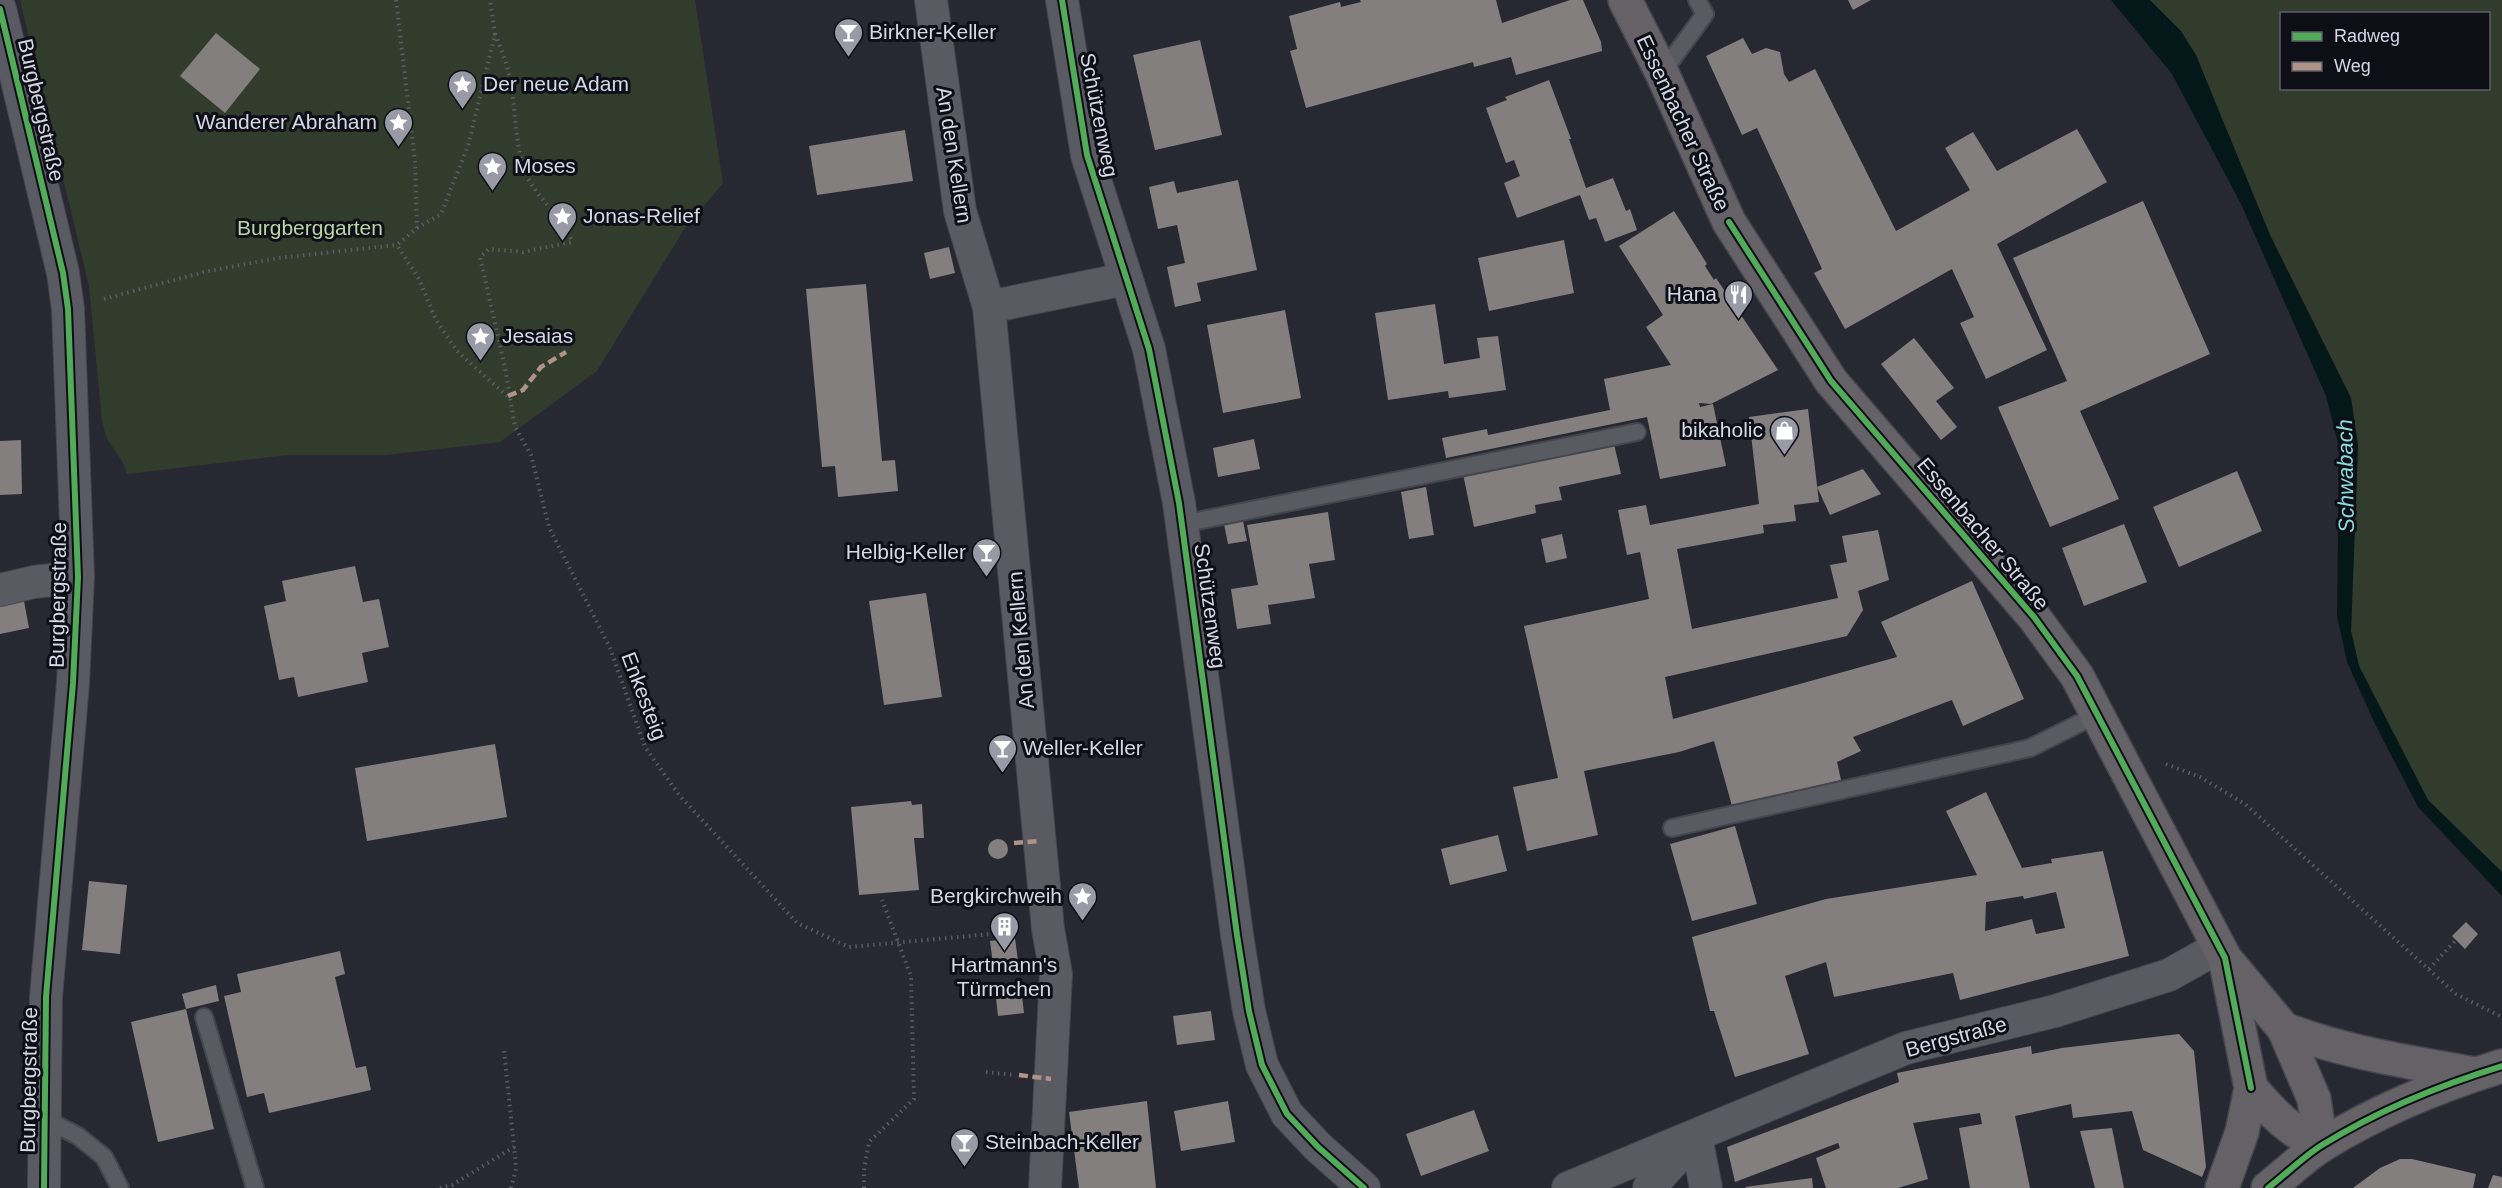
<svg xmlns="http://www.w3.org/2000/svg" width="2502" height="1188" viewBox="0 0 2502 1188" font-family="Helvetica,sans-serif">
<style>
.green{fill:#323c2d;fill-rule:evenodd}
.water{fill:#051819}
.building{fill:#837f7f;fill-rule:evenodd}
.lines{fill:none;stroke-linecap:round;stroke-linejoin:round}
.lane-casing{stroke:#45454e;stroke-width:20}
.street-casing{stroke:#45454e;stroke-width:34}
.secondary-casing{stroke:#45454e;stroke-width:36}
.path{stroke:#5c5c63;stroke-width:4;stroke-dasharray:1.5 4.5;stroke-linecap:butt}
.lane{stroke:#5a5b62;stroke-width:16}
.street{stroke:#5a5b62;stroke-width:32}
.secondary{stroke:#646167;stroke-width:33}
.quiet{stroke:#af9288;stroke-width:4.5;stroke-dasharray:9 4.5;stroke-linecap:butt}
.cycleway-casing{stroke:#0e0e17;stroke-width:10}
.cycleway{stroke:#51ab58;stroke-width:6}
.labels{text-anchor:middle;stroke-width:6;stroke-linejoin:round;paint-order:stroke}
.poi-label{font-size:21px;fill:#d6d7e5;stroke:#0e0e17;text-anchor:start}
.street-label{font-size:21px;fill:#d6d7e5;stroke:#0e0e17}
.park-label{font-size:21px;fill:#b8d7a5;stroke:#0e0e17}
.water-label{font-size:22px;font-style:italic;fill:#8cdadb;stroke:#0e0e17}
</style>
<rect width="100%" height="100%" fill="#282832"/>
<path class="green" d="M 20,0 L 695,0 L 723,183 L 683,231 L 597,371 L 500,442 L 387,455 L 287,455 L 127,474 L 122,461 L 107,439 L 102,421 L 89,286 Z
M 2150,0 L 2502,0 L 2502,872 L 2428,800 L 2359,666 L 2351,631 L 2358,446 L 2351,398 L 2270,235 L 2181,31 ZM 2282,14 L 2488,14 L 2488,88 L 2282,88 Z"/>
<path class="water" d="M 2111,0 L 2150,0 L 2181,31 L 2196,55 L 2270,235 L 2351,398 L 2358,446 L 2351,631 L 2359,666 L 2428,800 L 2502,872 L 2502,896 L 2418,807 L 2375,724 L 2347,662 L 2337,616 L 2339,447 L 2326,396 L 2241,204 L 2172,74 Z"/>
<path class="building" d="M 1360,0 L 1496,0 L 1502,23 L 1570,0 L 1583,0 L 1601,42 L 1602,51 L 1516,75 L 1511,57 L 1474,67 L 1473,62 L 1306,108 L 1290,51 L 1297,49 L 1289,16 L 1340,2 L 1341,7 L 1361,2 Z
M 1848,0 L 1871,0 L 1853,10 Z
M 216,33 L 260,69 L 225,113 L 180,76 Z
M 1743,38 L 1752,54 L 1766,48 L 1780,52 L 1784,74 L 1789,82 L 1815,69 L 1896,231 L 1970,190 L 1945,148 L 1973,132 L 1997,171 L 2077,129 L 2107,182 L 1997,244 L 2047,350 L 1986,379 L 1960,323 L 1974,317 L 1952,269 L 1845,329 L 1814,273 L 1822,269 L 1757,128 L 1742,135 L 1706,56 Z
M 1200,40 L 1222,135 L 1155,150 L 1133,55 Z
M 1549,80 L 1571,139 L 1569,139 L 1586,188 L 1613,178 L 1626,211 L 1630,209 L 1637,230 L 1605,242 L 1596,218 L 1589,220 L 1580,195 L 1517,218 L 1504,183 L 1520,176 L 1514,160 L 1506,163 L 1486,108 L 1507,100 L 1505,97 Z
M 905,130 L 913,181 L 817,195 L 809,146 Z
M 1238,180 L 1257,270 L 1197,283 L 1201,301 L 1175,307 L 1167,267 L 1185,263 L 1177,225 L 1158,229 L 1149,187 L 1174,181 L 1177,193 Z
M 2143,201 L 2210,354 L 2080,411 L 2119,499 L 2050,527 L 1998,407 L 2067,381 L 2013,258 Z
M 1674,211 L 1707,264 L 1705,266 L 1714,280 L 1716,278 L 1778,370 L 1711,404 L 1699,403 L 1700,407 L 1713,404 L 1726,466 L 1660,479 L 1647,417 L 1446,458 L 1442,438 L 1487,429 L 1488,435 L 1610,410 L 1604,379 L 1671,365 L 1646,327 L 1663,315 L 1619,246 Z
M 1564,240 L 1574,293 L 1489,311 L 1478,258 Z
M 949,247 L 955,273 L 930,279 L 924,253 Z
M 866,284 L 882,461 L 895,460 L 898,491 L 838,497 L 835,466 L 822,467 L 806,289 Z
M 1435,304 L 1444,364 L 1480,358 L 1477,338 L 1498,336 L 1506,390 L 1449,398 L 1448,391 L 1388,400 L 1375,313 Z
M 1285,310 L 1301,398 L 1223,413 L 1207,325 Z
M 1914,338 L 1954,388 L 1936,401 L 1957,427 L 1941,440 L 1881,364 Z
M 1808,409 L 1819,502 L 1794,505 L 1796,521 L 1763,525 L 1764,533 L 1677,549 L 1692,629 L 1838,598 L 1830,565 L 1847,562 L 1842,536 L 1878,530 L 1889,580 L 1858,591 L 1863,610 L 1847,636 L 1665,677 L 1673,719 L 1897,657 L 1881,622 L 1972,581 L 2024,699 L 1963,726 L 1952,700 L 1853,737 L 1861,751 L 1837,762 L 1841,780 L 1732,806 L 1714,741 L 1679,752 L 1584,771 L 1598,835 L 1527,851 L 1513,787 L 1558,778 L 1524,626 L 1649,599 L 1640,552 L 1627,555 L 1618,510 L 1646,505 L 1650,525 L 1759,504 L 1749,417 Z
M 1254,439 L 1260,469 L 1218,477 L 1213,448 Z
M 21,440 L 22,494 L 0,495 L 0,441 Z
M 1614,444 L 1621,474 L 1559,487 L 1562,500 L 1535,505 L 1536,513 L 1474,527 L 1463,474 Z
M 1863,469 L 1881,494 L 1830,515 L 1817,487 Z
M 2237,471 L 2262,531 L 2179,567 L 2153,507 Z
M 1426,487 L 1434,535 L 1409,539 L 1401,492 Z
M 1328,512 L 1335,560 L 1309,564 L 1315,598 L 1268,605 L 1271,624 L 1237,629 L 1231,589 L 1258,585 L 1247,525 Z
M 1243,521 L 1247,541 L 1228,544 L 1224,524 Z
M 2124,524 L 2147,582 L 2084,606 L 2062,548 Z
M 1562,534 L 1567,558 L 1546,563 L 1541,539 Z
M 355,566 L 363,602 L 379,599 L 389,647 L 362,653 L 368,682 L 298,697 L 294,677 L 279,680 L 264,606 L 286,601 L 282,581 Z
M 926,593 L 942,697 L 884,705 L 869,601 Z
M 24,601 L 29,628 L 0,634 L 0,605 Z
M 495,744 L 507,817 L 367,841 L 355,768 Z
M 1986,792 L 2022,868 L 2052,863 L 2051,859 L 2103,851 L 2129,956 L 1960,1000 L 1953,973 L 1834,997 L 1826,962 L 1785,976 L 1809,1054 L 1735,1077 L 1714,1011 L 1710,1011 L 1692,937 L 1826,899 L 1977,875 L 1946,811 ZM 2056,892 L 2065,928 L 2036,934 L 2032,919 L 1985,931 L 1986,902 L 2023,896 L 2024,899 Z
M 911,801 L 912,805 L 922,804 L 924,838 L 914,838 L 919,890 L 859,895 L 851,807 Z
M 1735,826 L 1757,904 L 1692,921 L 1670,844 Z
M 1498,835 L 1507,871 L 1450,885 L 1441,849 Z
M988 849a10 10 0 1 1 20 0a10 10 0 1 1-20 0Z
M 89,881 L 127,885 L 120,954 L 82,950 Z
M 2466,922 L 2478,934 L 2465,949 L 2452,936 Z
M 1015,938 L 1018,961 L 993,964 L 990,941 Z
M 340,951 L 345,974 L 335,977 L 356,1068 L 366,1066 L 371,1090 L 269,1113 L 264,1093 L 247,1097 L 224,996 L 241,992 L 237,974 Z
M 216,985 L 219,1001 L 186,1009 L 182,994 Z
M 1021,987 L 1024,1013 L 998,1016 L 995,989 Z
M 186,1009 L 214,1129 L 158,1142 L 131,1022 Z
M 1211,1011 L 1215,1040 L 1177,1045 L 1173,1016 Z
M 2179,1034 L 2194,1051 L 2206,1167 L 2202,1177 L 2143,1150 L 2132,1111 L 2073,1118 L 2071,1104 L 2015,1116 L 2030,1188 L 1970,1188 L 1959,1128 L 1982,1124 L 1980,1113 L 1913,1123 L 1928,1179 L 1898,1188 L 1826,1188 L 1816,1158 L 1840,1148 L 1838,1143 L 1735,1182 L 1727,1147 L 1899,1082 L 1897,1073 L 2031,1046 L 2032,1054 L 2062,1048 Z
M 1147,1101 L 1156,1188 L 1079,1188 L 1069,1112 Z
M 1228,1101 L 1235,1142 L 1181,1151 L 1174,1111 Z
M 1474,1110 L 1489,1151 L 1421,1176 L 1406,1134 Z
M 2112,1128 L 2124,1188 L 2095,1188 L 2080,1131 Z
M 2400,1159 L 2412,1159 L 2476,1174 L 2473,1188 L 2353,1188 L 2380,1168 Z
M 2493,1175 L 2502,1177 L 2502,1188 L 2488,1188 Z
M 1812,1178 L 1813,1188 L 1746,1188 L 1745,1187 Z"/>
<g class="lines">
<defs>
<path id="lane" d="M 1662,73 L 1705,14 L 1697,0
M 1182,524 L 1637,432
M 1672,828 L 2030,748 L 2098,714
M 204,1017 L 255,1188
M 45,1119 L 78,1136 L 104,1157 L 120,1188"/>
<path id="street" d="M 931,0 L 960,211 L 989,307 L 1048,929 L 1056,974 L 1045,1188
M 1062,0 L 1087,155 L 1149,349 L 1179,503 L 1237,935 L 1249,1011 L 1262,1065 L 1287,1114 L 1318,1147 L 1364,1188
M 0,9 L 63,273 L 68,309 L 78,577 L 73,683 L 46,997 L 44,1188
M 989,307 L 1125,279
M 0,590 L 34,582 L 78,577
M 1696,1137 L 1706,1188
M 1568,1188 L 1906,1048 L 2055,1011 L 2169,975 L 2219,947
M 1649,1188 L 1691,1142"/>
<path id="secondary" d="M 1625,0 L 1662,73 L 1729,222 L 1831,381 L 2034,617 L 2077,676 L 2219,947 L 2225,958 L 2251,1088 L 2242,1132 L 2222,1188
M 2228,962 L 2284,1029 L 2314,1099 L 2321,1146
M 2284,1029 C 2346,1053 2410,1062 2475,1074
M 2251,1088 C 2273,1114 2290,1131 2321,1146
M 2268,1188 C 2286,1174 2303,1157 2322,1145 C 2377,1111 2440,1085 2502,1066"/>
</defs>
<use href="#lane" class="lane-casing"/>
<use href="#street" class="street-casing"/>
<use href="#secondary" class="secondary-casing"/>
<path class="path" d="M 396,0 L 415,162 L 417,228 L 397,245 L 419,279 L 436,320 L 457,351 L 507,396
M 495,34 C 500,47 506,60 509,74 C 516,105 514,138 524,169 C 534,198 563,214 572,242 L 523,252 L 489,249 L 480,257 L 505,368 L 515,427 L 531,455 L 549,527 L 610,648 L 645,747 L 679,795 L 797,923 L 849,947 L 1013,932
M 417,228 L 441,214 L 468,146 L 495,34 L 490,0
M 104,299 L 204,272 L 278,258 L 397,245
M 2166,764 L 2200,777 L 2245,804 L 2456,994 L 2502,1017
M 2429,969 L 2456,940
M 986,1072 L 1015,1075
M 440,1188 L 452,1185 L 514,1147 L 504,1050
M 511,1188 L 516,1169 L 514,1147
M 864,1188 L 864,1170 L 869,1142 L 914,1099 L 911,976 L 882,900"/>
<use href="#lane" class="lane"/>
<use href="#street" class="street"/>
<use href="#secondary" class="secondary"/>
<path class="quiet" d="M 508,396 L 523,390 L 541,367 L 566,352
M 1014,843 L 1040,841
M 1019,1075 L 1051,1079"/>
<defs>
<path id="cycleway" d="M 1062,0 L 1087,155 L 1149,349 L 1179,503 L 1237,935 L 1249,1011 L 1262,1065 L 1287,1114 L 1318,1147 L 1364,1188
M 0,9 L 63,273 L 68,309 L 78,577 L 73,683 L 46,997 L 44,1188
M 1729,222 L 1831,381 L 2034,617 L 2077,676 L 2225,958 L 2251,1088
M 2268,1188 C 2286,1174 2303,1157 2322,1145 C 2377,1111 2440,1085 2502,1066"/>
</defs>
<use href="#cycleway" class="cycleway-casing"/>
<use href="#cycleway" class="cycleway"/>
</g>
<defs>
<symbol id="bar-pin" viewBox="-11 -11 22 30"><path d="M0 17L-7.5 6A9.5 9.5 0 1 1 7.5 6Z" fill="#999aa6" stroke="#0e0e17"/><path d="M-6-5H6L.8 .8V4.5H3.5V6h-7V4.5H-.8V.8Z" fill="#fff"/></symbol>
<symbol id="sight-pin" viewBox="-11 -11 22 30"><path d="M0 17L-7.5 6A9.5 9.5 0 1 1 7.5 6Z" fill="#999aa6" stroke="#0e0e17"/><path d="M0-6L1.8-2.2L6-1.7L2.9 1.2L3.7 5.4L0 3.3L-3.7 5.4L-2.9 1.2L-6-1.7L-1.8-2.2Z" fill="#fff"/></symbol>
<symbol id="restaurant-pin" viewBox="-11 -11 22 30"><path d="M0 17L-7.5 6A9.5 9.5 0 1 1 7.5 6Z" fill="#999aa6" stroke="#0e0e17"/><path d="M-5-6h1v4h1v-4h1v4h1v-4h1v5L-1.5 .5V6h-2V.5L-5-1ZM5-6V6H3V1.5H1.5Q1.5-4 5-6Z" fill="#fff"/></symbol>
<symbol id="shop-pin" viewBox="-11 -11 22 30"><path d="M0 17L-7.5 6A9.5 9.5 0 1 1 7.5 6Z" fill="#999aa6" stroke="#0e0e17"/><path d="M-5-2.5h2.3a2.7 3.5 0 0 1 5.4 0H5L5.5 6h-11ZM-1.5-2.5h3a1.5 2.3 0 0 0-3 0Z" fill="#fff"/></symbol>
<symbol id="building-pin" viewBox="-11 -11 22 30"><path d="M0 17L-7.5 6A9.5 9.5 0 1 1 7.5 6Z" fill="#999aa6" stroke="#0e0e17"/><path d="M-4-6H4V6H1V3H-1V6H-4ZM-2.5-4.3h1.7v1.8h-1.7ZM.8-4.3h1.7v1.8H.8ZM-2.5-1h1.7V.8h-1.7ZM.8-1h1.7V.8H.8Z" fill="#fff"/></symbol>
</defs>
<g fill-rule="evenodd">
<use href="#bar-pin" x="832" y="16" width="33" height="45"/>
<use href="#sight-pin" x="446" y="68" width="33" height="45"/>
<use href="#sight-pin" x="382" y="106" width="33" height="45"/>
<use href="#sight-pin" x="476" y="150" width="33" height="45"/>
<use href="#sight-pin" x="546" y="200" width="33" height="45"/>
<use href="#restaurant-pin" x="1722" y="278" width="33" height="45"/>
<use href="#sight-pin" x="464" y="320" width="33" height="45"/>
<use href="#shop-pin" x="1768" y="414" width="33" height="45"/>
<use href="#bar-pin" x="970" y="536" width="33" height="45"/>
<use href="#bar-pin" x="986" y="732" width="33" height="45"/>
<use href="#sight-pin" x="1066" y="880" width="33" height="45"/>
<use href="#building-pin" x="988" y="910" width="33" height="45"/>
<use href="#bar-pin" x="948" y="1126" width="33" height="45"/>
</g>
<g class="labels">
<g class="poi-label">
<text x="869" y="39">Birkner-Keller</text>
<text x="483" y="91">Der neue Adam</text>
<text x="377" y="129" text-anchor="end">Wanderer Abraham</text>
<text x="514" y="173">Moses</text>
<text x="583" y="223">Jonas-Relief</text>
<text x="1717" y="301" text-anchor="end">Hana</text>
<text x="502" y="343">Jesaias</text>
<text x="1763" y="437" text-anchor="end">bikaholic</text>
<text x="966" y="559" text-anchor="end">Helbig-Keller</text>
<text x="1023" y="755">Weller-Keller</text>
<text x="1062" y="903" text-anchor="end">Bergkirchweih</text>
<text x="1004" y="972" text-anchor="middle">Hartmann's<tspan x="1004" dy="24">Türmchen</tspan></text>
<text x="985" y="1149">Steinbach-Keller</text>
</g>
<g class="street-label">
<text transform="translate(41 110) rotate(77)" y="7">Burgbergstraße</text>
<text transform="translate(1099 115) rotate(79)" y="7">Schützenweg</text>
<text transform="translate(1683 123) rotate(65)" y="7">Essenbacher Straße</text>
<text transform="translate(954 155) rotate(81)" y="7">An den Kellern</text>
<text transform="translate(1983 534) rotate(50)" y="7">Essenbacher Straße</text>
<text transform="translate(58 595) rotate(-89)" y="7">Burgbergstraße</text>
<text transform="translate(1210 606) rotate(82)" y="7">Schützenweg</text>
<text transform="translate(1021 640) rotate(-95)" y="7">An den Kellern</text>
<text transform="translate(644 696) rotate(69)" y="7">Enkesteig</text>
<text transform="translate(1956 1037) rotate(-15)" y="7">Bergstraße</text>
<text transform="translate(29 1080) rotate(-89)" y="7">Burgbergstraße</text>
</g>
<g class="park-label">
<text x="310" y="235">Burgberggarten</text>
</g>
<g class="water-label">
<text transform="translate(2345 476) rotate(-91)" y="8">Schwabach</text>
</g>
</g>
<rect x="2280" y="12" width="210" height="78" fill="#0e0e17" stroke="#5e5e69" stroke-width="1.5"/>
<rect x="2292" y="32" width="30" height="9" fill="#51ab58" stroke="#5e5e69" stroke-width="1.5"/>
<text x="2334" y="42" font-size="18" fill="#d6d7e5">Radweg</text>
<rect x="2292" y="62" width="30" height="9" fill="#af9288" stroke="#5e5e69" stroke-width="1.5"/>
<text x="2334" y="72" font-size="18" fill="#d6d7e5">Weg</text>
</svg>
